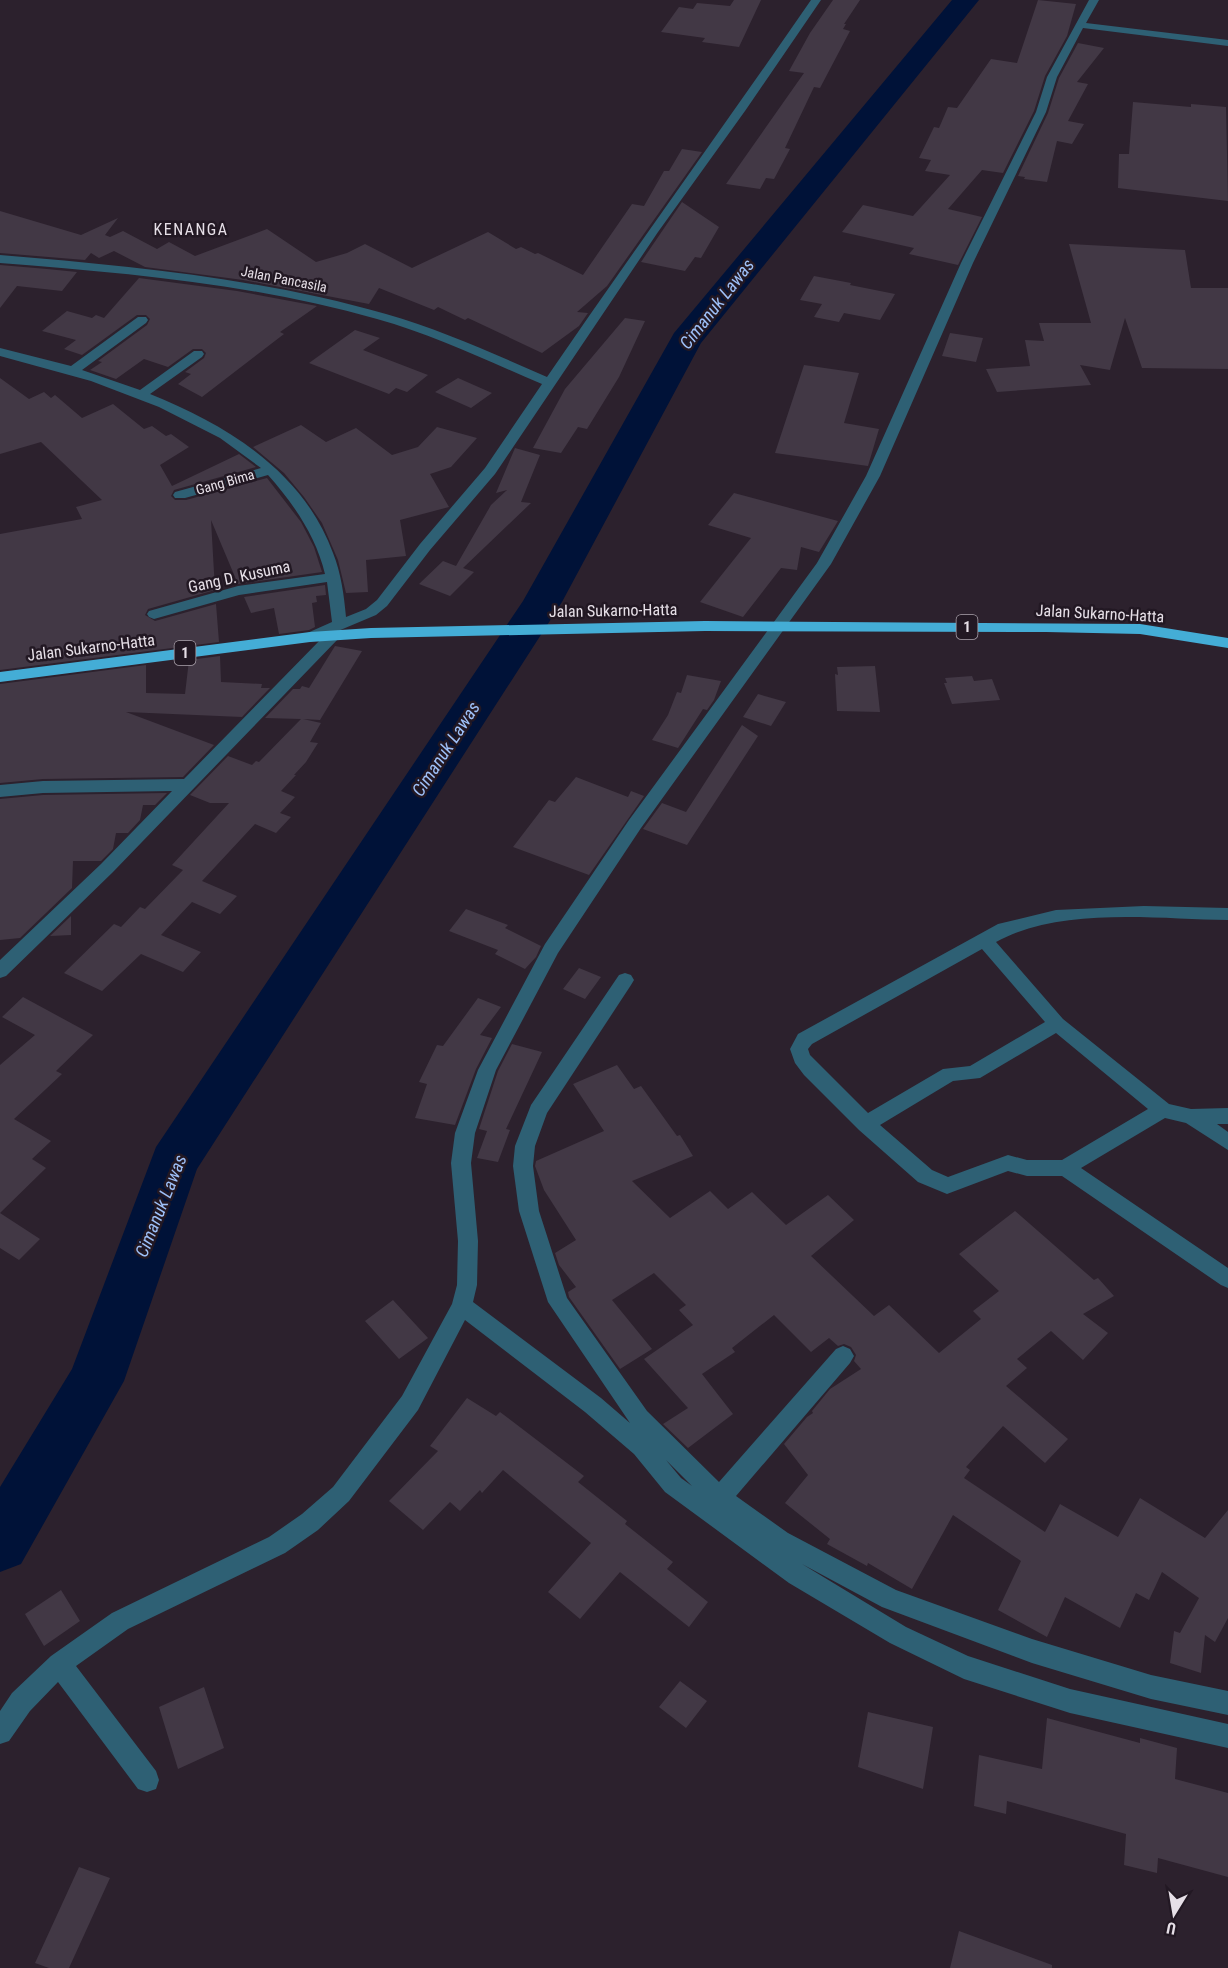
<svg xmlns="http://www.w3.org/2000/svg" width="1228" height="1968" viewBox="0 0 1228 1968" font-family="'Roboto Condensed',sans-serif">
<style>
.lines{fill:none;stroke-linecap:round;stroke-linejoin:round}
.river{fill:#001238;fill-rule:evenodd}
.building{fill:#423845}
.street{fill:#2e6074;fill-rule:evenodd}
.highway{fill:#44add6;fill-rule:evenodd}
.labels{text-anchor:middle;stroke-width:5;stroke-linejoin:round;paint-order:stroke}
.far-street-label{font-size:14px;fill:#e6dfe7;stroke:#221823}
.shield{fill:#221823;stroke:#aba3ac;stroke-width:1.5}
.shield-label{font-size:15px;font-weight:bold;fill:#e6dfe7}
.far-quarter-label{font-size:16px;letter-spacing:1.5px;fill:#e6dfe7;stroke:#221823}
.street-label{font-size:16px;fill:#e6dfe7;stroke:#221823}
.water-label{font-size:18px;font-style:italic;fill:#9ec0f8;stroke:#221823}
</style>
<rect width="100%" height="100%" fill="#2c212d"/>
<g class="lines">
<path class="river" d="M 952,0 L 979,0 L 701,343 L 562,602 L 197,1169 L 124,1381 L 21,1564 L 0,1572 L 0,1487 L 72,1369 L 156,1147 L 523,601 L 674,333 Z"/>
</g>
<path class="building" d="M 734,0 L 761,0 L 739,47 L 702,42 L 705,38 L 661,32 L 679,7 L 693,9 L 697,3 L 730,6 Z
M 833,0 L 860,0 L 844,24 L 846,24 L 843,29 L 850,31 L 820,88 L 814,87 L 785,148 L 790,149 L 774,179 L 766,178 L 760,189 L 726,184 L 804,73 L 789,71 L 810,33 Z
M 1038,0 L 1076,4 L 1067,36 L 1045,76 L 1034,111 L 1003,173 L 982,170 L 948,209 L 982,217 L 958,265 L 909,254 L 914,248 L 842,232 L 863,205 L 913,216 L 950,175 L 925,171 L 931,160 L 919,158 L 934,127 L 939,128 L 948,107 L 957,108 L 991,59 L 1017,63 Z
M 1078,43 L 1104,48 L 1077,82 L 1088,84 L 1068,121 L 1084,124 L 1072,144 L 1057,141 L 1047,182 L 1024,179 L 1025,177 L 1018,176 L 1048,113 L 1059,78 Z
M 1133,102 L 1191,107 L 1191,104 L 1226,107 L 1228,201 L 1118,188 L 1119,154 L 1129,154 Z
M 682,149 L 702,152 L 607,286 L 577,312 L 588,313 L 579,326 L 542,353 L 468,318 L 465,320 L 438,307 L 434,310 L 379,288 L 369,304 L 243,280 L 145,267 L 114,251 L 99,258 L 91,253 L 85,260 L 0,253 L 0,211 L 81,235 L 118,218 L 105,235 L 110,237 L 123,231 L 157,249 L 169,242 L 195,256 L 267,229 L 316,262 L 347,253 L 365,244 L 412,268 L 488,232 L 516,249 L 521,247 L 535,254 L 538,253 L 583,275 L 632,204 L 644,206 L 664,171 L 669,171 Z
M 682,202 L 719,227 L 701,258 L 695,257 L 685,271 L 641,262 Z
M 1069,244 L 1185,250 L 1191,288 L 1228,288 L 1228,369 L 1142,368 L 1125,318 L 1110,370 L 1080,365 L 1091,385 L 997,392 L 986,369 L 1030,366 L 1025,340 L 1044,341 L 1039,323 L 1091,323 Z
M 0,265 L 47,269 L 77,272 L 62,291 L 17,286 L 0,308 Z
M 814,276 L 851,283 L 850,285 L 895,294 L 880,320 L 844,313 L 839,322 L 814,317 L 822,304 L 800,300 Z
M 139,278 L 237,291 L 317,306 L 280,332 L 284,334 L 202,397 L 178,384 L 191,374 L 185,372 L 204,358 L 206,353 L 202,349 L 193,349 L 168,367 L 144,359 L 116,379 L 90,370 L 102,362 L 98,361 L 147,325 L 150,319 L 146,315 L 137,315 L 82,355 L 64,349 L 76,340 L 42,331 L 67,311 L 92,318 L 96,315 L 104,318 Z
M 625,318 L 645,321 L 619,377 L 587,429 L 578,427 L 561,453 L 533,448 L 565,389 Z
M 355,330 L 380,338 L 363,350 L 428,375 L 407,392 L 396,388 L 389,394 L 309,363 Z
M 950,333 L 983,338 L 976,362 L 942,356 Z
M 804,365 L 859,373 L 844,423 L 879,429 L 868,466 L 775,453 Z
M 0,378 L 29,399 L 44,392 L 51,398 L 55,395 L 82,418 L 113,404 L 144,429 L 152,426 L 166,436 L 171,434 L 189,447 L 160,465 L 172,486 L 239,454 L 256,467 L 174,490 L 171,496 L 175,500 L 186,500 L 267,478 L 301,522 L 314,547 L 322,572 L 238,584 L 211,520 L 215,590 L 148,609 L 145,615 L 155,621 L 216,604 L 219,642 L 0,670 L 0,534 L 82,519 L 76,507 L 102,500 L 41,442 L 0,454 Z
M 458,378 L 492,393 L 471,408 L 435,392 Z
M 301,425 L 326,442 L 356,428 L 392,455 L 418,447 L 437,427 L 477,438 L 451,467 L 430,474 L 449,507 L 400,520 L 406,556 L 366,560 L 368,592 L 346,593 L 338,560 L 322,523 L 304,497 L 284,473 L 253,447 Z
M 515,448 L 540,455 L 521,502 L 531,503 L 463,568 L 474,572 L 450,596 L 419,584 L 443,561 L 456,566 L 491,505 L 507,490 L 496,493 Z
M 734,493 L 838,521 L 819,552 L 801,547 L 797,570 L 781,568 L 743,617 L 700,602 L 751,538 L 708,525 Z
M 325,585 L 326,595 L 316,596 L 317,602 L 312,603 L 315,627 L 309,630 L 279,634 L 274,608 L 251,613 L 244,597 Z
M 335,646 L 362,651 L 320,720 L 303,719 L 321,723 L 310,742 L 318,743 L 306,762 L 294,775 L 296,775 L 281,791 L 295,797 L 280,813 L 291,817 L 276,833 L 255,824 L 202,881 L 237,896 L 220,914 L 192,902 L 161,935 L 201,952 L 183,972 L 141,954 L 102,991 L 64,973 L 114,924 L 121,927 L 140,907 L 145,909 L 183,870 L 172,865 L 229,803 L 210,803 L 190,795 L 228,756 L 252,765 L 256,761 L 259,762 L 301,719 L 265,718 L 293,689 L 300,689 L 302,686 L 309,688 Z
M 220,656 L 221,682 L 262,684 L 261,688 L 270,688 L 242,717 L 126,712 L 214,745 L 183,777 L 43,779 L 0,783 L 0,684 L 146,665 L 146,693 L 185,694 L 189,660 Z
M 875,666 L 880,712 L 837,711 L 835,674 L 838,675 L 837,667 Z
M 687,675 L 721,681 L 714,700 L 707,710 L 703,709 L 678,748 L 652,740 L 668,715 L 677,692 L 681,693 Z
M 972,676 L 974,681 L 992,679 L 1000,700 L 952,704 L 944,683 L 947,683 L 945,678 Z
M 758,694 L 786,702 L 771,726 L 743,717 Z
M 742,725 L 758,736 L 687,845 L 643,829 L 662,803 L 686,812 Z
M 576,777 L 628,797 L 631,791 L 644,796 L 589,875 L 513,847 L 549,800 L 555,802 Z
M 167,793 L 155,805 L 143,805 L 140,820 L 128,833 L 116,833 L 113,849 L 101,861 L 73,861 L 72,888 L 20,938 L 0,940 L 0,799 L 43,795 Z
M 466,909 L 508,925 L 505,928 L 541,946 L 536,957 L 525,969 L 495,954 L 498,950 L 449,931 Z
M 71,916 L 71,935 L 50,936 Z
M 579,968 L 601,977 L 585,999 L 563,989 Z
M 23,997 L 93,1035 L 56,1071 L 62,1074 L 14,1119 L 51,1141 L 32,1159 L 46,1168 L 0,1213 L 40,1239 L 19,1260 L 0,1248 L 0,1065 L 35,1035 L 2,1017 Z
M 478,998 L 501,1007 L 480,1035 L 492,1038 L 476,1069 L 455,1125 L 415,1118 L 427,1084 L 419,1082 L 437,1045 L 443,1046 Z
M 512,1044 L 542,1052 L 506,1129 L 510,1130 L 498,1162 L 477,1158 L 487,1131 L 479,1129 L 498,1071 Z
M 617,1065 L 634,1089 L 641,1086 L 677,1136 L 680,1135 L 693,1156 L 632,1181 L 670,1218 L 710,1191 L 728,1209 L 752,1192 L 786,1225 L 828,1195 L 854,1220 L 811,1256 L 874,1316 L 889,1305 L 939,1353 L 981,1319 L 973,1311 L 999,1291 L 959,1254 L 1015,1211 L 1094,1280 L 1098,1278 L 1114,1296 L 1083,1314 L 1108,1333 L 1083,1360 L 1051,1331 L 1017,1359 L 1027,1368 L 1006,1386 L 1068,1439 L 1045,1463 L 1003,1426 L 966,1467 L 970,1470 L 964,1478 L 1045,1532 L 1060,1504 L 1118,1537 L 1140,1498 L 1205,1538 L 1228,1510 L 1228,1618 L 1215,1642 L 1205,1635 L 1201,1673 L 1170,1663 L 1174,1631 L 1180,1633 L 1199,1598 L 1162,1572 L 1149,1600 L 1136,1593 L 1120,1628 L 1065,1597 L 1047,1637 L 998,1610 L 1021,1561 L 953,1515 L 912,1589 L 868,1563 L 867,1566 L 827,1544 L 830,1539 L 785,1503 L 808,1475 L 784,1444 L 807,1417 L 813,1413 L 812,1411 L 830,1389 L 861,1369 L 854,1361 L 856,1355 L 851,1347 L 844,1344 L 838,1346 L 829,1338 L 811,1352 L 774,1315 L 732,1348 L 735,1352 L 702,1374 L 733,1414 L 688,1448 L 663,1424 L 688,1408 L 644,1359 L 693,1325 L 679,1310 L 686,1305 L 654,1273 L 612,1300 L 652,1349 L 620,1369 L 569,1297 L 568,1292 L 576,1287 L 559,1265 L 555,1253 L 576,1240 L 544,1190 L 535,1166 L 536,1161 L 604,1131 L 573,1084 Z
M 393,1300 L 428,1338 L 399,1359 L 365,1321 Z
M 467,1398 L 496,1416 L 500,1412 L 584,1476 L 578,1482 L 627,1521 L 625,1524 L 673,1562 L 667,1569 L 708,1602 L 689,1627 L 620,1572 L 580,1619 L 548,1592 L 591,1543 L 503,1470 L 482,1493 L 480,1490 L 460,1511 L 450,1502 L 423,1530 L 389,1501 L 438,1451 L 430,1446 Z
M 61,1590 L 80,1621 L 44,1646 L 25,1614 Z
M 680,1681 L 707,1701 L 686,1728 L 659,1707 Z
M 204,1687 L 224,1748 L 178,1769 L 159,1707 Z
M 868,1712 L 933,1727 L 923,1789 L 858,1767 Z
M 1047,1718 L 1140,1743 L 1140,1738 L 1177,1748 L 1175,1779 L 1228,1793 L 1228,1877 L 1158,1858 L 1157,1873 L 1124,1865 L 1126,1834 L 1007,1801 L 1006,1814 L 974,1806 L 979,1755 L 1042,1769 Z
M 79,1867 L 110,1878 L 69,1968 L 49,1968 L 35,1963 Z
M 959,1931 L 1052,1965 L 1052,1968 L 950,1968 Z"/>
<g class="lines">
<path class="street" d="M 811,0 L 821,0 L 745,111 L 658,232 L 495,474 L 430,550 L 387,606 L 376,615 L 338,631 L 342,635 L 339,638 L 113,872 L 6,976 L 0,978 L 0,960 L 101,864 L 172,791 L 43,793 L 0,797 L 0,785 L 43,781 L 184,779 L 323,637 L 310,642 L 302,637 L 305,634 L 332,622 L 327,582 L 239,595 L 154,619 L 149,617 L 147,614 L 149,611 L 238,586 L 325,574 C 316,536 293,503 268,475 L 185,498 L 175,498 L 173,495 L 175,492 L 261,468 L 220,438 L 159,407 L 91,381 L 0,356 L 0,348 L 71,366 L 138,317 L 146,317 L 148,320 L 146,323 L 82,370 L 140,390 L 194,351 L 202,351 L 204,354 L 202,357 L 150,394 C 227,425 303,471 333,553 C 341,573 344,595 346,617 L 366,609 L 377,600 L 420,544 L 485,468 L 542,384 C 488,361 434,335 377,319 C 254,284 127,273 0,263 L 0,255 C 130,266 260,278 386,314 C 442,330 494,354 547,377 C 634,250 724,126 811,0 Z
M 1089,0 L 1099,0 L 1086,23 L 1228,40 L 1228,46 L 1083,28 L 1057,77 L 1046,112 L 973,263 L 880,476 L 831,564 L 641,828 L 558,953 L 496,1070 L 475,1133 L 471,1163 L 478,1241 L 477,1285 L 473,1302 L 601,1398 L 630,1423 L 548,1302 L 519,1211 L 513,1166 L 515,1146 L 531,1105 L 619,975 L 625,973 L 631,975 L 634,980 L 631,985 L 547,1113 L 535,1146 L 533,1166 L 539,1211 L 567,1298 L 647,1411 L 719,1482 L 836,1349 L 843,1346 L 850,1349 L 854,1356 L 850,1363 L 736,1496 L 788,1533 L 896,1590 L 1032,1639 L 1151,1675 L 1228,1691 L 1228,1715 L 1151,1699 L 1032,1663 L 882,1607 L 802,1564 L 906,1627 L 968,1656 L 1070,1689 L 1228,1724 L 1228,1748 L 1070,1713 L 964,1679 L 890,1643 L 789,1583 L 665,1492 L 634,1454 L 585,1412 L 465,1320 L 418,1410 L 349,1501 L 318,1530 L 285,1553 L 128,1629 L 76,1666 L 156,1771 L 159,1780 L 156,1789 L 147,1792 L 138,1789 L 58,1682 L 30,1711 L 9,1741 L 0,1744 L 0,1711 L 12,1693 L 51,1656 L 112,1613 L 269,1537 L 302,1514 L 333,1487 L 402,1396 L 452,1304 L 457,1285 L 458,1241 L 451,1163 L 455,1133 L 478,1070 L 545,944 L 629,820 L 817,563 L 866,476 L 961,263 L 1036,112 L 1047,77 ZM 666,1460 L 692,1486 L 681,1478 Z
M 1144,906 L 1228,908 L 1228,920 C 1157,919 1060,906 996,942 L 1063,1019 L 1169,1104 L 1191,1109 L 1228,1108 L 1228,1124 L 1217,1124 L 1228,1132 L 1228,1150 L 1186,1123 L 1165,1118 L 1081,1168 L 1228,1268 L 1228,1288 L 1221,1285 L 1062,1176 L 1027,1176 L 1008,1171 L 947,1194 L 918,1182 L 859,1130 L 804,1075 L 795,1063 L 790,1049 L 798,1034 L 998,924 L 1056,910 ZM 982,949 L 1045,1022 L 970,1066 L 943,1069 L 868,1113 L 810,1055 L 808,1049 L 812,1044 ZM 1056,1033 L 1148,1109 L 1062,1160 L 1027,1160 L 1008,1155 L 948,1177 L 932,1170 L 880,1125 L 953,1081 L 980,1078 Z"/>
<path class="highway" d="M 705,621 L 1140,624 L 1228,638 L 1228,648 L 1140,634 L 1046,632 L 705,631 L 371,638 L 310,642 L 0,682 L 0,672 L 310,632 L 371,628 Z"/>
</g>
<g class="labels">
<g class="far-street-label">
<text transform="translate(284 279) rotate(11)" y="5">Jalan Pancasila</text>
<text transform="translate(225 482) rotate(-16)" y="5">Gang Bima</text>
</g>
<g class="shield">
<rect x="956.5" y="615" width="21" height="24" rx="4.5"/>
<rect x="174.5" y="641" width="21" height="24" rx="4.5"/>
</g>
<g class="shield-label">
<text x="967" y="632">1</text>
<text x="185" y="658">1</text>
</g>
<g class="far-quarter-label">
<text x="191" y="235">KENANGA</text>
</g>
<g class="street-label">
<text transform="translate(239 576) rotate(-12)" y="6">Gang D. Kusuma</text>
<text transform="translate(613 610) rotate(-1)" y="6">Jalan Sukarno-Hatta</text>
<text transform="translate(1100 613) rotate(3)" y="6">Jalan Sukarno-Hatta</text>
<text transform="translate(91 647) rotate(-7)" y="6">Jalan Sukarno-Hatta</text>
</g>
<g class="water-label">
<text transform="translate(717 304) rotate(-52)" y="6">Cimanuk Lawas</text>
<text transform="translate(446 749) rotate(-57)" y="6">Cimanuk Lawas</text>
<text transform="translate(161 1206) rotate(-68)" y="6">Cimanuk Lawas</text>
</g>
</g>
<g transform="translate(1174 1914) rotate(191)" stroke="#221823" stroke-width="4.5" paint-order="stroke">
<path d="M0-4.5L10 22L0 15L-10 22Z" fill="#e6dfe7"/>
<text y="-9" font-size="16" font-weight="bold" text-anchor="middle" fill="#e6dfe7">U</text>
</g>
</svg>
